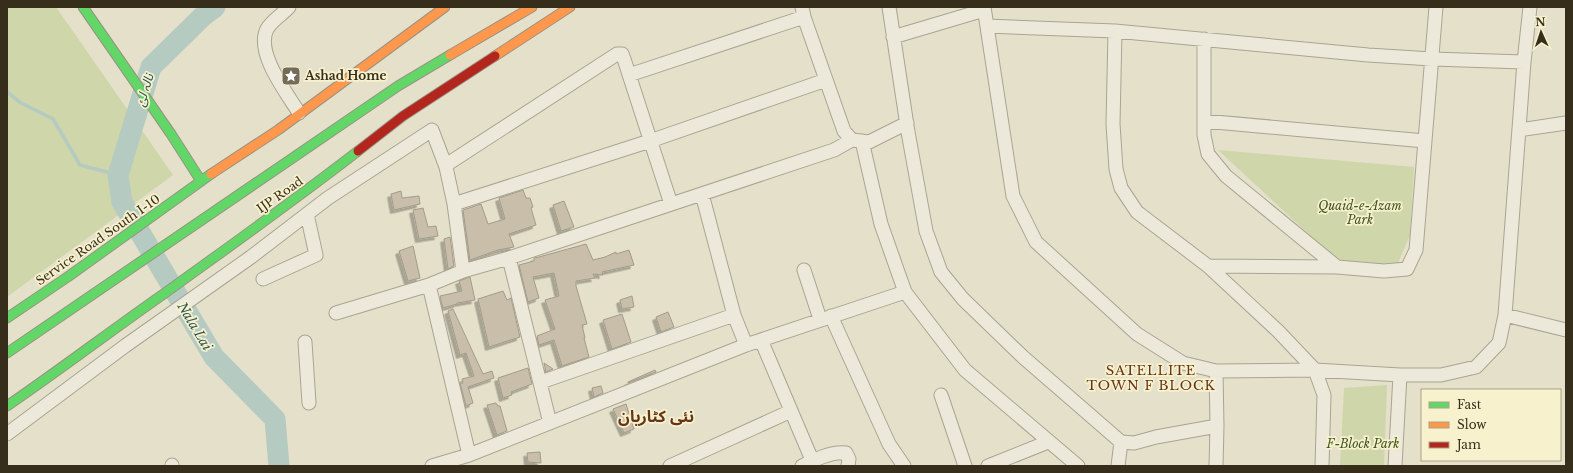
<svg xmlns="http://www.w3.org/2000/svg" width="1573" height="473" viewBox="0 0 1573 473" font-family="'Libre Baskerville','Noto Sans Arabic',serif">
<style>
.green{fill:#cfd6aa}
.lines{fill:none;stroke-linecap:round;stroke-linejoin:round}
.stream{stroke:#b5cac0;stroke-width:3.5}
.river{stroke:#b5cac0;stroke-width:21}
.building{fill:#c8beaa;stroke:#a49b89;filter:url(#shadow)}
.street-casing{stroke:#a9a493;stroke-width:15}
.fast-casing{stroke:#989383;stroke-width:11}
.slow-casing{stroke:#989383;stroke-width:11}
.jam-casing{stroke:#989383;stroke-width:11}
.street{stroke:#ece9db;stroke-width:13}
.fast{stroke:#63d668;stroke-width:9}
.slow{stroke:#ff974d;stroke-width:9}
.jam{stroke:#b3261e;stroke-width:9}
.labels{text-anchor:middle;stroke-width:3.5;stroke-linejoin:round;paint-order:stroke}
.poi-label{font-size:12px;font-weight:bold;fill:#372d1b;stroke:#f7f1cd;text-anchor:start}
.street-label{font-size:12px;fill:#372d1b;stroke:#f7f1cd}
.park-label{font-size:12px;font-style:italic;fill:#405520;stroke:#f7f1cd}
.water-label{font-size:13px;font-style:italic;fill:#295458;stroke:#f7f1cd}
.neighbourhood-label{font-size:13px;letter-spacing:1px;fill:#663418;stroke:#f7f1cd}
.district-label{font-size:16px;font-weight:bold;fill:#663418;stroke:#f7f1cd}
</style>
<defs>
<filter id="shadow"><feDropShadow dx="-3.5" dy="3.5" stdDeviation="0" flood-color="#0004"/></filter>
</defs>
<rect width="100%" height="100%" fill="#e4e0c9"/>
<path class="green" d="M 7,7 L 56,7 L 173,175 L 7,297 Z
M 1218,150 L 1414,167 L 1410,235 L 1398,263 L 1343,266 Z
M 1387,385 L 1384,466 L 1340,466 L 1344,388 Z"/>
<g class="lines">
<path class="stream" d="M 7,92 L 21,103 L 53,119 L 80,165 L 118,175"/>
<path class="river" d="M 215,7 L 203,16 L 151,67 L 118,175 L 122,202 L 214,357 L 275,419 L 279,466"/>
</g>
<path class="building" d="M 523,190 L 526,198 L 530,198 L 533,207 L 531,208 L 536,225 L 509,234 L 514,247 L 498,250 L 470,260 L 463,210 L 481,204 L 488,224 L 505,219 L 499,198 Z
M 401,191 L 402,198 L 419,196 L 420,204 L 394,210 L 391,194 Z
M 564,201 L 574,227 L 561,231 L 553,205 Z
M 423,208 L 428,227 L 436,226 L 438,236 L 419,239 L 413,210 Z
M 450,237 L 454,266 L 448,269 L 444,239 Z
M 586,244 L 593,260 L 605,257 L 616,252 L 616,254 L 629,250 L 634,265 L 602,272 L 603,275 L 593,274 L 595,278 L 576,281 L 576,286 L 587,324 L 582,325 L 585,338 L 584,338 L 589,357 L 562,366 L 554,340 L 539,345 L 537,336 L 555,329 L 545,300 L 559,296 L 554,273 L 533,277 L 539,298 L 528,302 L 519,265 L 534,261 L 534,258 L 539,257 Z
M 413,246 L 420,278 L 408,281 L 399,251 Z
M 470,277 L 475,300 L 457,303 L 457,304 L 443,308 L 440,296 L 462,291 L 459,281 Z
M 503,291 L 507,300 L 511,298 L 520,337 L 489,347 L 478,299 Z
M 632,296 L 634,307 L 622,309 L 620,300 Z
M 453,309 L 483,374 L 492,371 L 494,378 L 468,387 L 473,403 L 466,406 L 460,383 L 463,383 L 462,379 L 474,376 L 466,353 L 460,355 L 448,311 Z
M 668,312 L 674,327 L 661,332 L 656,317 Z
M 622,314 L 631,342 L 612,349 L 603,320 Z
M 544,363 L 553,369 L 546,372 Z
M 528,368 L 532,384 L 511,392 L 512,395 L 503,398 L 498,378 Z
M 655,370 L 656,372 L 628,383 L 628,382 Z
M 601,386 L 603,393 L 594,397 L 592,388 Z
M 496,403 L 498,406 L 500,406 L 507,431 L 497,435 L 487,405 Z
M 626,404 L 634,429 L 624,433 L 613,409 Z
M 540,452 L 541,463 L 528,462 L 527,453 Z"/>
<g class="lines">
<defs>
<path id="street" d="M 289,7 C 282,15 272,20 267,29 C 255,53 287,93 299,113
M 802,7 L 804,17 L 844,131 L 852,140 L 869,142 L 907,123
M 889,7 L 908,132 L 926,231 L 941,272 L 963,299 L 1023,357 L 1121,442 L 1134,443 L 1156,437 L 1217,426
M 984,7 L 1013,196 L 1036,242 L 1137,334 L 1183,363 L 1216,371 L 1315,370 L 1400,375 L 1441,375 L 1476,367 L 1499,343 L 1505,315 L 1524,62 L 1530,7
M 987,26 L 1115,31 L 1368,55 L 1432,59 L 1524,62
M 1115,31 L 1113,124 L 1116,169 L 1121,188 L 1137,212 L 1208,266 L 1278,331 L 1315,370 L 1324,395 L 1322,466
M 893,37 L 984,10
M 1204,39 L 1204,135 L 1208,154 L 1226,176 L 1337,267
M 629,75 L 804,17
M 1204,121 L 1425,141
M 1519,130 L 1566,123
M 862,141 L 881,224 L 905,292
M 702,194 L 734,315 L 746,345
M 454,204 L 463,271
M 671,204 L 624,59 L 622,54 L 617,54 L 449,163 L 446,167 L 454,204 L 650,141 L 826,80
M 509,258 L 550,423
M 1208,266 L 1337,267 L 1384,271 L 1407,269 L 1416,250 L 1436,7
M 804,270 L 820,319
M 263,279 L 316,255 L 307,214
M 429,285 L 469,455
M 336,313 L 429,285 L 463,271 L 509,258 L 834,150 L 852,140
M 1505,315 L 1566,330
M 831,316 L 889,444 L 904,466
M 761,340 L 812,460
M 305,342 L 309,403
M 541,382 L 734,315
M 941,395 L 965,466
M 7,434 L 125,346 L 251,257 L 328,198 L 432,130 L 446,167
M 172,465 L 172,466
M 432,466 L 469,455 L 746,345 L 905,292 L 965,370 L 1078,466
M 670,466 L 791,411
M 802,466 C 814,460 832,451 846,453 L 849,459 L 848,466
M 988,466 L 1048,442
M 1118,466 L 1121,442
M 1216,466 L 1217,426 L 1216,371
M 1395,466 L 1400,375"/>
<path id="fast" d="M 83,7 L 171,134 L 201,181
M 7,318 L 69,276 L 211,174
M 7,353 L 398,86 L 450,55
M 7,406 C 61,369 112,330 165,293 C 230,246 295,200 358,151"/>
<path id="slow" d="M 450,55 L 532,7
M 495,56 L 570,7
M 211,174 L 278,130 L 445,7"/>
<path id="jam" d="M 358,151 L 403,116 L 495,56"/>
</defs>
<use href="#street" class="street-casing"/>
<use href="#fast" class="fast-casing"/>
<use href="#slow" class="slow-casing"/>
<use href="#jam" class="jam-casing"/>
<use href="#street" class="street"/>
<use href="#fast" class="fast"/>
<use href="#slow" class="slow"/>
<use href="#jam" class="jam"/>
</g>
<defs>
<symbol id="sight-square" viewBox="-11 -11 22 22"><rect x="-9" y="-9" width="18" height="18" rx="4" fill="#746c58" stroke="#f7f1cd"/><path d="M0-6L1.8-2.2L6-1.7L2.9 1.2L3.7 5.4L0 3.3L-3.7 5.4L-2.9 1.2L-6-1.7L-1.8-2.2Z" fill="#fff"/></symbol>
</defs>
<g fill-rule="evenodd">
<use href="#sight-square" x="280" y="65" width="22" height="22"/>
</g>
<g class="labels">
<g class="poi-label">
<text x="305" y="80">Ashad Home</text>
</g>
<g class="street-label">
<text transform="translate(280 195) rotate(-35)" y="4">IJP Road</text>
<text transform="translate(98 240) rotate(-35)" y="4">Service Road South I-10</text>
</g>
<g class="park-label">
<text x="1360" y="210">Quaid-e-Azam<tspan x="1360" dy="14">Park</tspan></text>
<text x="1363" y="448">F-Block Park</text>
</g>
<g class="water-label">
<text transform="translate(144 90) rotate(-73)" y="5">نالہ لئ</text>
<text transform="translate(195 326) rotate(59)" y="5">Nala Lai</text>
</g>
<g class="neighbourhood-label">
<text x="1151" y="375">SATELLITE<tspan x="1151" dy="15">TOWN F BLOCK</tspan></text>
</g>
<g class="district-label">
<text x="656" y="422">نئی کٹاریان</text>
</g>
</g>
<rect width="1573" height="473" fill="none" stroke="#372d1b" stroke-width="16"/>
<rect x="1421" y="389" width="140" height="72" fill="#f7f1cd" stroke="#aaa386"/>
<rect x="1429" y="402" width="20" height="6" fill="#63d668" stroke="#aaa386"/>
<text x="1457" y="409" font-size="12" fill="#372d1b">Fast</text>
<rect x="1429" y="422" width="20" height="6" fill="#ff974d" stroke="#aaa386"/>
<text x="1457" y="429" font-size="12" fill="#372d1b">Slow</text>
<rect x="1429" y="442" width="20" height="6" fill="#b3261e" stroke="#aaa386"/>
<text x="1457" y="449" font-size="12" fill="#372d1b">Jam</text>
<g transform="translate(1541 32) rotate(357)" stroke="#f7f1cd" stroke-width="3" paint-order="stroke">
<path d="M0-3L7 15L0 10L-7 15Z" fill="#372d1b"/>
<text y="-6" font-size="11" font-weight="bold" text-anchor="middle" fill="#372d1b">N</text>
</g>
</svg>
